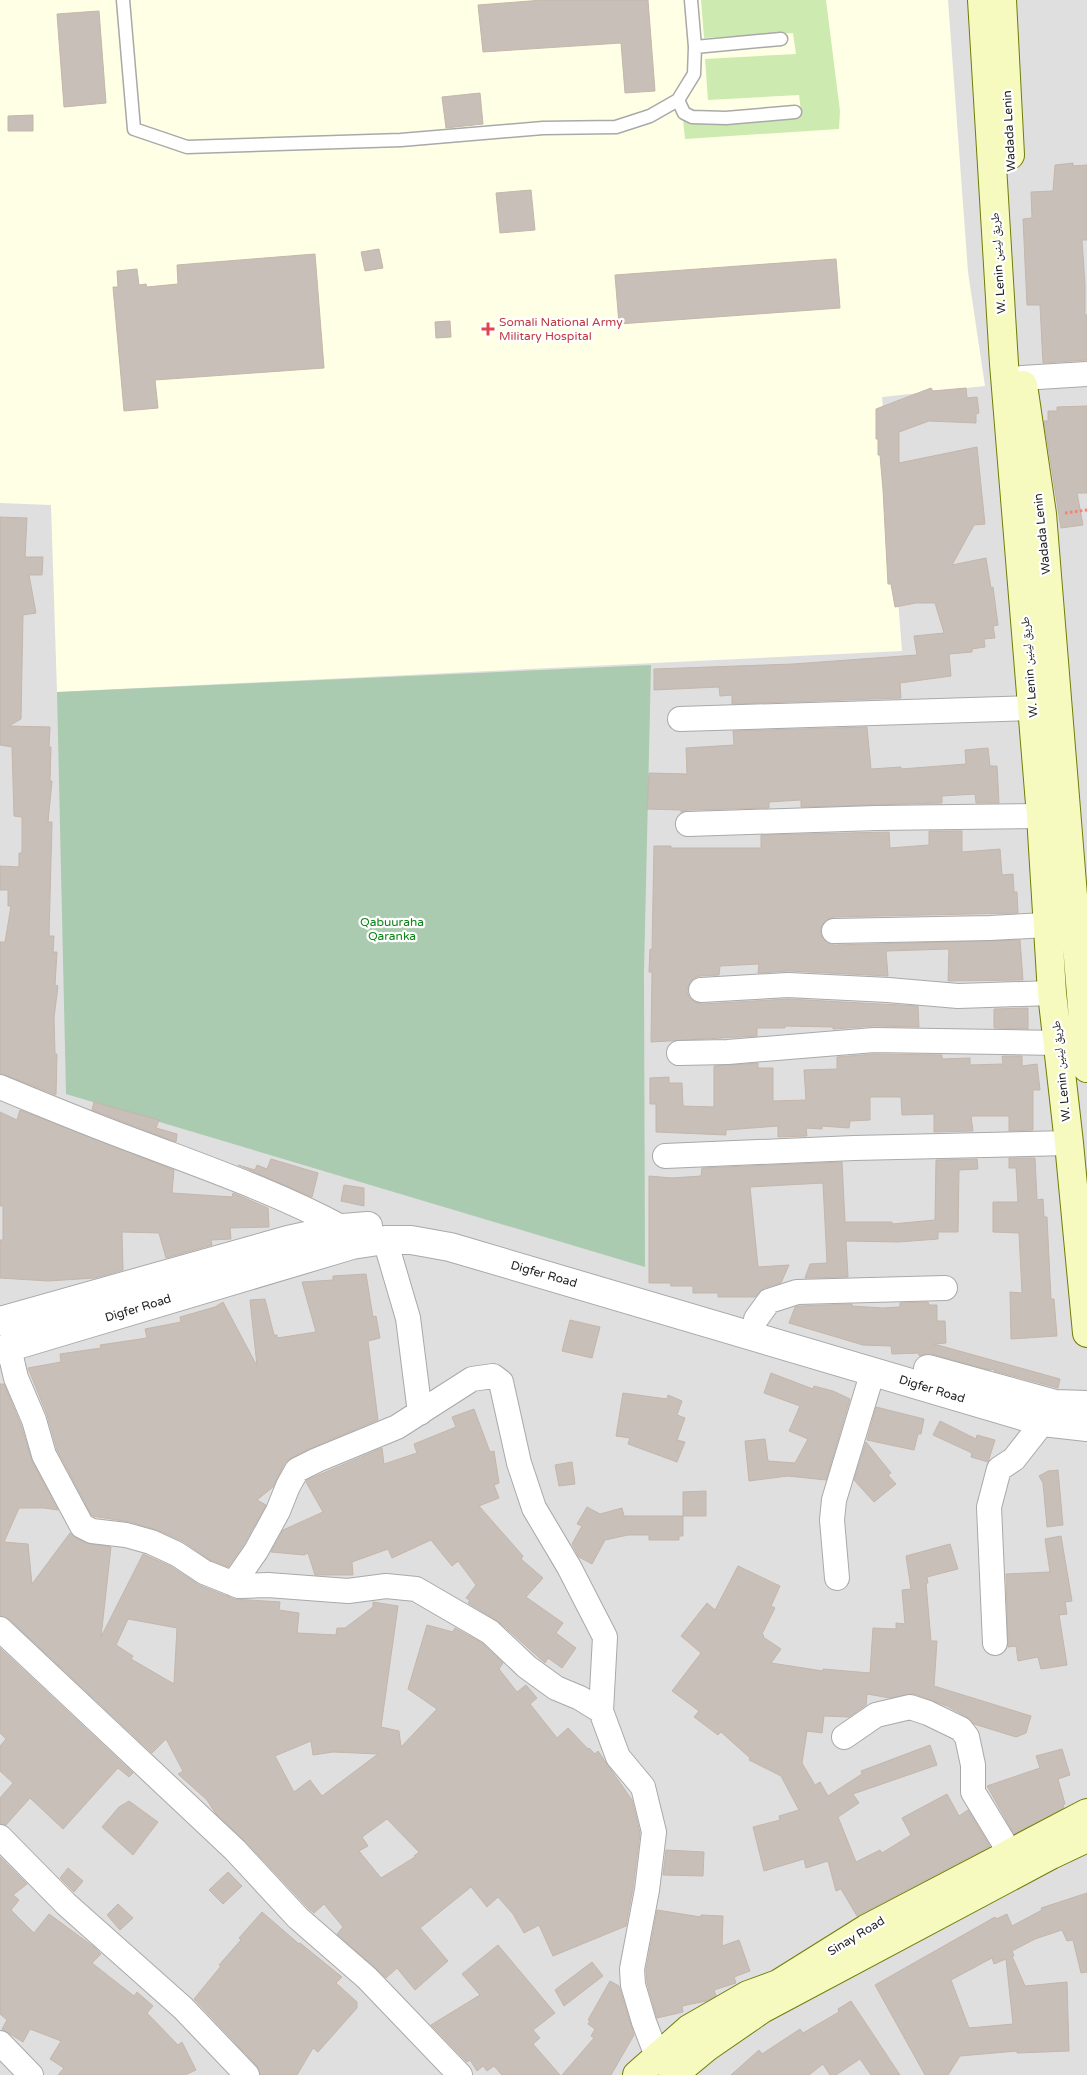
<svg xmlns="http://www.w3.org/2000/svg" width="1087" height="2075" viewBox="0 0 1087 2075" font-family="'Varela Round','Noto Naskh Arabic',sans-serif">
<style>
.residential{fill:#e0dfdf}
.education{fill:#ffffe5}
.grass{fill:#cdebb0}
.cemetery{fill:#aacbaf}
.building{fill:#c7bfb8;stroke:#c4b6ab;fill-rule:evenodd}
.lines{fill:none;stroke-linecap:round;stroke-linejoin:round}
.service-casing{stroke:#a9a9a9;stroke-width:15}
.minor-casing{stroke:#a9a9a9;stroke-width:26}
.tertiary-casing{stroke:#a9a9a9;stroke-width:30}
.secondary-casing{stroke:#707d05;stroke-width:30}
.path{stroke:#fa8072;stroke-width:3;stroke-dasharray:2.5 2.5;stroke-linecap:butt}
.service{stroke:#fff;stroke-width:12}
.minor{stroke:#fff;stroke-width:24}
.tertiary{stroke:#fff;stroke-width:28}
.secondary{stroke:#f7fabf;stroke-width:28}
.health-dot{fill:#e0444e;stroke:#fff;stroke-width:2}
.labels{text-anchor:middle;stroke-width:4.5;stroke-linejoin:round;paint-order:stroke}
.street-label{font-size:12px;fill:#222;stroke:#fff}
.health-label{font-size:12px;fill:#be3a42;stroke:#fff;text-anchor:start}
.park-label{font-size:12px;fill:#0c8416;stroke:#fff}
</style>
<rect width="100%" height="100%" fill="#f2efe9"/>
<path class="residential" d="M 0,0 L 1087,0 L 1087,2075 L 0,2075 Z"/>
<path class="education" d="M 0,0 L 948,0 L 968,272 L 985,386 L 882,397 L 902,651 L 57,692 L 51,505 L 0,503 Z"/>
<path class="grass" d="M 701,0 L 826,0 L 840,111 L 839,129 L 685,139 L 683,119 L 801,111 L 799,95 L 708,100 L 705,59 L 796,54 L 793,33 L 704,38 Z"/>
<path class="cemetery" d="M 651,665 L 644,972 L 645,1267 L 66,1094 L 57,692 Z"/>
<path class="building" d="M 543,0 L 648,0 L 655,91 L 625,93 L 621,43 L 483,52 L 478,5 Z
M 99,11 L 106,103 L 64,107 L 57,14 Z
M 480,93 L 483,124 L 446,128 L 442,97 Z
M 33,115 L 33,131 L 8,131 L 8,116 Z
M 1073,163 L 1073,166 L 1087,165 L 1087,240 L 1082,240 L 1085,284 L 1085,315 L 1087,315 L 1087,360 L 1043,363 L 1040,305 L 1027,305 L 1023,219 L 1032,218 L 1031,192 L 1053,191 L 1055,165 Z
M 531,190 L 535,230 L 500,233 L 496,193 Z
M 379,249 L 383,268 L 365,271 L 361,252 Z
M 315,254 L 324,368 L 155,380 L 158,408 L 124,411 L 113,287 L 118,287 L 117,271 L 137,269 L 139,285 L 146,284 L 147,287 L 178,284 L 177,265 Z
M 836,259 L 840,308 L 619,324 L 615,275 Z
M 450,321 L 451,337 L 436,338 L 435,322 Z
M 931,388 L 933,391 L 966,388 L 967,398 L 977,397 L 979,413 L 976,414 L 976,423 L 929,421 L 899,432 L 899,463 L 977,447 L 985,524 L 974,525 L 952,565 L 986,558 L 991,588 L 993,587 L 998,625 L 993,626 L 995,638 L 984,639 L 985,647 L 972,649 L 972,652 L 949,654 L 951,676 L 900,683 L 901,698 L 732,704 L 732,695 L 720,696 L 719,687 L 654,690 L 654,669 L 793,664 L 917,655 L 914,636 L 944,633 L 935,603 L 916,603 L 895,607 L 891,584 L 888,584 L 883,490 L 880,455 L 878,455 L 878,439 L 876,439 L 876,409 Z
M 1087,406 L 1087,493 L 1077,493 L 1083,525 L 1061,528 L 1044,421 L 1048,421 L 1048,411 L 1057,411 L 1057,407 Z
M 0,517 L 27,518 L 25,557 L 43,557 L 42,575 L 29,575 L 36,613 L 23,615 L 21,719 L 9,726 L 50,727 L 49,747 L 51,747 L 50,781 L 52,781 L 48,822 L 52,822 L 49,936 L 54,936 L 53,952 L 57,952 L 55,985 L 58,986 L 54,1018 L 55,1054 L 57,1054 L 56,1095 L 0,1073 L 0,942 L 5,942 L 11,906 L 8,906 L 8,890 L 0,890 L 0,866 L 19,867 L 19,853 L 22,853 L 22,817 L 14,816 L 12,747 L 0,745 Z
M 867,727 L 871,769 L 901,767 L 901,769 L 966,764 L 965,750 L 988,748 L 990,766 L 997,766 L 999,803 L 976,803 L 975,794 L 942,796 L 942,803 L 801,807 L 801,800 L 769,802 L 769,808 L 688,810 L 681,812 L 681,810 L 647,809 L 649,773 L 687,774 L 686,748 L 734,745 L 733,731 Z
M 929,831 L 962,831 L 962,852 L 1000,849 L 1002,875 L 1013,874 L 1014,892 L 1017,892 L 1018,913 L 834,917 L 827,920 L 822,925 L 820,932 L 823,938 L 828,943 L 834,945 L 1020,940 L 1023,980 L 948,981 L 949,949 L 886,951 L 888,976 L 789,971 L 758,973 L 759,964 L 720,966 L 719,975 L 700,976 L 694,978 L 689,983 L 687,991 L 689,997 L 694,1002 L 702,1004 L 788,999 L 918,1006 L 919,1027 L 874,1026 L 833,1029 L 833,1027 L 785,1026 L 785,1028 L 757,1028 L 757,1036 L 651,1042 L 652,972 L 649,972 L 650,949 L 652,950 L 654,846 L 671,846 L 671,848 L 761,848 L 761,835 L 889,832 L 890,848 L 929,845 Z
M 1028,1008 L 1028,1029 L 994,1028 L 994,1009 Z
M 874,1054 L 942,1055 L 942,1059 L 970,1058 L 970,1065 L 1003,1064 L 1002,1056 L 1022,1056 L 1022,1066 L 1037,1064 L 1040,1090 L 1033,1090 L 1033,1130 L 1009,1131 L 1009,1116 L 971,1116 L 973,1131 L 934,1132 L 934,1114 L 902,1115 L 901,1097 L 870,1097 L 870,1120 L 850,1121 L 849,1128 L 822,1126 L 822,1129 L 806,1128 L 807,1136 L 778,1137 L 778,1126 L 726,1130 L 726,1135 L 656,1132 L 656,1104 L 650,1104 L 650,1078 L 669,1077 L 669,1083 L 682,1083 L 683,1106 L 714,1107 L 714,1066 L 758,1063 L 758,1068 L 773,1068 L 773,1101 L 806,1100 L 804,1070 L 837,1069 L 837,1057 Z
M 94,1102 L 159,1120 L 156,1128 L 177,1134 L 176,1142 L 92,1110 Z
M 20,1110 L 174,1170 L 172,1193 L 232,1197 L 233,1193 L 268,1208 L 269,1227 L 230,1228 L 231,1239 L 211,1240 L 212,1245 L 166,1258 L 159,1233 L 122,1232 L 123,1270 L 95,1278 L 48,1281 L 0,1278 L 0,1240 L 3,1240 L 3,1206 L 0,1206 L 0,1112 L 17,1120 Z
M 1009,1158 L 1035,1158 L 1037,1200 L 1043,1199 L 1044,1217 L 1047,1217 L 1051,1299 L 1054,1299 L 1057,1336 L 1011,1339 L 1010,1292 L 1022,1293 L 1019,1233 L 993,1232 L 993,1202 L 1018,1202 L 1016,1168 L 1009,1168 Z
M 271,1159 L 318,1173 L 312,1197 L 238,1165 L 255,1170 L 257,1165 L 267,1169 Z
M 977,1159 L 978,1169 L 959,1170 L 958,1232 L 938,1232 L 938,1239 L 898,1242 L 846,1241 L 848,1277 L 805,1278 L 810,1264 L 827,1263 L 823,1183 L 750,1187 L 758,1267 L 789,1265 L 781,1283 L 764,1288 L 755,1297 L 718,1297 L 718,1293 L 693,1293 L 693,1286 L 671,1286 L 670,1283 L 649,1283 L 649,1176 L 672,1178 L 701,1176 L 702,1168 L 842,1162 L 845,1222 L 892,1222 L 892,1224 L 935,1220 L 936,1160 Z
M 344,1185 L 364,1188 L 364,1206 L 341,1201 Z
M 366,1274 L 373,1317 L 376,1316 L 380,1338 L 368,1341 L 378,1420 L 311,1448 L 291,1458 L 285,1463 L 273,1487 L 257,1500 L 266,1505 L 244,1544 L 228,1567 L 210,1560 L 184,1542 L 157,1530 L 130,1522 L 92,1516 L 57,1450 L 47,1415 L 28,1368 L 61,1362 L 60,1354 L 101,1348 L 100,1345 L 147,1338 L 145,1329 L 181,1322 L 180,1317 L 215,1307 L 223,1302 L 257,1366 L 250,1300 L 265,1299 L 274,1335 L 277,1335 L 277,1338 L 316,1332 L 302,1282 L 333,1280 L 333,1276 Z
M 928,1302 L 929,1305 L 937,1305 L 937,1321 L 945,1321 L 946,1343 L 934,1344 L 1060,1379 L 1058,1388 L 994,1371 L 995,1369 L 989,1370 L 932,1354 L 925,1354 L 919,1356 L 919,1353 L 892,1354 L 891,1346 L 863,1345 L 789,1323 L 795,1307 L 799,1306 L 852,1304 L 852,1306 L 883,1308 L 900,1307 L 900,1303 Z
M 570,1320 L 600,1327 L 592,1358 L 562,1351 Z
M 771,1373 L 813,1389 L 814,1386 L 833,1391 L 850,1399 L 826,1480 L 788,1476 L 749,1481 L 745,1441 L 765,1439 L 768,1461 L 795,1463 L 808,1439 L 789,1431 L 800,1406 L 764,1393 Z
M 0,1384 L 4,1384 L 21,1425 L 32,1461 L 58,1510 L 44,1508 L 19,1508 L 4,1542 L 28,1544 L 32,1584 L 70,1533 L 76,1538 L 86,1543 L 111,1547 L 101,1637 L 143,1554 L 170,1566 L 199,1585 L 234,1599 L 280,1602 L 279,1610 L 299,1613 L 297,1633 L 336,1635 L 337,1628 L 345,1628 L 373,1607 L 373,1602 L 398,1606 L 381,1727 L 399,1731 L 401,1747 L 437,1709 L 408,1689 L 427,1625 L 453,1632 L 455,1628 L 482,1643 L 503,1663 L 499,1669 L 517,1692 L 526,1685 L 537,1698 L 530,1704 L 557,1738 L 568,1728 L 588,1749 L 589,1748 L 595,1754 L 598,1751 L 632,1800 L 640,1833 L 633,1888 L 626,1926 L 553,1956 L 539,1925 L 524,1933 L 513,1914 L 498,1897 L 487,1907 L 471,1887 L 420,1928 L 448,1961 L 415,1990 L 397,1968 L 386,1978 L 337,1934 L 343,1927 L 324,1904 L 314,1913 L 308,1908 L 245,1841 L 216,1814 L 207,1800 L 178,1774 L 183,1771 L 166,1739 L 152,1753 L 9,1619 L 0,1616 ZM 128,1619 L 177,1628 L 174,1684 L 131,1659 L 133,1656 L 116,1645 ZM 311,1741 L 313,1755 L 333,1752 L 378,1754 L 322,1796 L 310,1780 L 294,1792 L 275,1756 ZM 387,1819 L 419,1852 L 414,1856 L 415,1857 L 381,1878 L 359,1851 L 368,1846 L 362,1837 Z
M 623,1393 L 667,1399 L 668,1395 L 682,1401 L 677,1415 L 685,1418 L 677,1440 L 685,1442 L 677,1462 L 628,1444 L 630,1438 L 616,1436 Z
M 876,1407 L 924,1419 L 921,1434 L 918,1434 L 914,1450 L 867,1440 Z
M 474,1409 L 490,1452 L 494,1451 L 499,1483 L 494,1485 L 499,1498 L 479,1506 L 523,1556 L 521,1559 L 543,1578 L 526,1597 L 563,1623 L 556,1633 L 576,1648 L 562,1668 L 548,1658 L 545,1663 L 499,1622 L 468,1603 L 470,1600 L 466,1598 L 476,1585 L 458,1561 L 452,1566 L 431,1540 L 392,1558 L 388,1549 L 352,1562 L 353,1575 L 315,1575 L 308,1553 L 304,1555 L 271,1552 L 283,1530 L 323,1512 L 306,1482 L 307,1480 L 382,1448 L 384,1464 L 417,1453 L 414,1444 L 456,1427 L 452,1417 Z
M 940,1421 L 976,1439 L 977,1435 L 995,1440 L 988,1462 L 971,1457 L 972,1453 L 933,1435 Z
M 866,1442 L 891,1473 L 888,1475 L 896,1484 L 874,1502 L 854,1480 Z
M 572,1462 L 575,1484 L 559,1486 L 555,1465 Z
M 1058,1470 L 1063,1525 L 1047,1527 L 1043,1483 L 1039,1476 L 1048,1471 Z
M 706,1491 L 706,1516 L 683,1516 L 683,1492 Z
M 587,1507 L 600,1514 L 622,1508 L 624,1516 L 683,1516 L 683,1536 L 679,1536 L 679,1540 L 649,1540 L 649,1535 L 628,1535 L 605,1540 L 592,1564 L 579,1557 L 572,1544 L 582,1526 L 577,1524 Z
M 1061,1536 L 1072,1601 L 1065,1602 L 1067,1614 L 1059,1615 L 1067,1665 L 1041,1669 L 1038,1657 L 1018,1661 L 1016,1646 L 1008,1647 L 1006,1574 L 1050,1572 L 1045,1539 Z
M 950,1544 L 958,1569 L 927,1577 L 928,1583 L 926,1583 L 931,1641 L 937,1641 L 934,1686 L 1031,1716 L 1026,1733 L 1016,1737 L 974,1724 L 967,1717 L 947,1706 L 914,1694 L 890,1698 L 867,1694 L 866,1705 L 849,1717 L 824,1716 L 822,1733 L 807,1731 L 802,1763 L 815,1785 L 820,1782 L 828,1796 L 862,1774 L 861,1771 L 930,1745 L 937,1765 L 853,1794 L 859,1803 L 838,1817 L 856,1862 L 880,1850 L 882,1853 L 911,1835 L 902,1818 L 947,1794 L 959,1816 L 968,1810 L 990,1846 L 857,1916 L 841,1889 L 836,1891 L 828,1861 L 806,1868 L 804,1859 L 764,1871 L 753,1827 L 780,1820 L 779,1816 L 799,1810 L 781,1776 L 749,1760 L 750,1758 L 721,1732 L 718,1735 L 694,1717 L 699,1711 L 672,1691 L 701,1653 L 681,1636 L 707,1603 L 715,1610 L 738,1566 L 780,1586 L 771,1606 L 775,1608 L 762,1634 L 764,1636 L 763,1637 L 781,1649 L 771,1663 L 823,1671 L 823,1669 L 870,1673 L 873,1628 L 896,1629 L 896,1623 L 905,1624 L 902,1590 L 911,1589 L 906,1556 Z
M 0,1648 L 133,1773 L 129,1777 L 118,1768 L 63,1829 L 30,1798 L 6,1825 L 0,1824 L 0,1798 L 13,1783 L 0,1771 L 0,1746 L 6,1739 L 0,1733 Z
M 1062,1749 L 1070,1775 L 1058,1779 L 1065,1804 L 1063,1805 L 1064,1808 L 1014,1834 L 987,1786 L 1040,1768 L 1036,1756 Z
M 129,1801 L 158,1822 L 133,1855 L 102,1827 L 119,1807 Z
M 666,1850 L 704,1852 L 703,1876 L 663,1875 Z
M 0,1857 L 27,1884 L 13,1895 L 19,1900 L 11,1910 L 34,1933 L 49,1914 L 94,1947 L 101,1954 L 92,1963 L 134,1996 L 137,1992 L 153,2006 L 147,2013 L 178,2045 L 182,2042 L 196,2070 L 185,2075 L 58,2075 L 64,2068 L 50,2059 L 61,2041 L 30,2029 L 23,2042 L 2,2029 L 7,2020 L 0,2014 Z
M 68,1868 L 83,1881 L 74,1892 L 60,1878 Z
M 228,1872 L 242,1886 L 223,1904 L 209,1890 Z
M 1087,1893 L 1087,1972 L 1081,1973 L 1073,1940 L 1067,1941 L 1062,1930 L 1035,1939 L 1012,1951 L 1014,1956 L 1012,1956 L 1025,1986 L 1067,1982 L 1069,2051 L 1017,2053 L 1017,2051 L 960,2056 L 948,2075 L 925,2075 L 875,1985 L 995,1917 L 996,1919 L 1007,1914 L 1012,1926 L 1042,1910 L 1041,1908 ZM 992,1958 L 994,1964 L 1006,1959 L 1013,2024 L 969,2028 L 951,1980 Z
M 118,1904 L 133,1918 L 120,1930 L 107,1915 Z
M 657,1910 L 701,1917 L 701,1915 L 723,1916 L 722,1946 L 739,1940 L 750,1971 L 734,1977 L 736,1983 L 714,1990 L 716,1996 L 706,2001 L 682,2006 L 683,2012 L 657,2018 L 647,1983 L 646,1970 Z
M 262,1912 L 299,1944 L 300,1943 L 342,1977 L 336,1983 L 357,2002 L 357,2008 L 318,2052 L 313,2048 L 297,2075 L 260,2075 L 257,2066 L 194,1999 L 221,1966 L 219,1965 L 241,1940 L 239,1938 Z
M 498,1945 L 555,2013 L 533,2030 L 540,2038 L 533,2044 L 560,2075 L 502,2075 L 494,2066 L 487,2071 L 483,2066 L 477,2071 L 470,2060 L 467,2062 L 431,2025 L 480,1995 L 462,1974 Z
M 592,1962 L 603,1976 L 564,2006 L 555,1990 Z
M 610,1981 L 619,1986 L 634,2035 L 611,2075 L 562,2075 L 594,2038 L 591,2036 L 595,2029 L 588,2024 L 590,2021 L 588,2020 Z
M 851,2001 L 900,2075 L 871,2075 L 860,2059 L 836,2075 L 830,2075 L 823,2064 L 809,2075 L 731,2075 L 759,2050 L 762,2054 L 800,2029 L 803,2033 L 839,2012 L 838,2009 Z"/>
<g class="lines">
<defs>
<path id="service" d="M 123,0 L 134,129 L 187,147 L 401,140 L 543,128 L 616,127 L 650,116 L 678,100 L 684,113 L 692,117 L 726,118 L 795,112
M 695,47 L 781,39
M 678,100 L 694,74 L 695,47 L 691,0"/>
<path id="minor" d="M 1022,378 L 1087,374
M 680,719 L 1032,708
M 688,824 L 876,818 L 1041,816
M 834,931 L 990,928 L 1047,925
M 701,990 L 788,985 L 888,990 L 958,996 L 1052,993
M 679,1053 L 728,1052 L 874,1040 L 1058,1043
M 0,1087 C 48,1107 97,1127 146,1145 C 212,1170 280,1194 343,1228
M 665,1156 L 854,1148 L 1069,1143
M 385,1240 L 408,1318 L 420,1413
M 756,1319 L 769,1301 L 797,1292 L 945,1288
M 9,1348 L 16,1378 L 34,1420 L 44,1455 L 82,1526 L 92,1531 L 126,1535 L 151,1542 L 177,1554 L 204,1572 L 239,1586 L 268,1585 L 348,1591 L 386,1586 L 416,1589 L 490,1632 L 527,1667 L 556,1688 L 580,1698 L 601,1711 L 618,1757 L 643,1787 L 654,1832 L 647,1890 L 632,1969 L 633,1985 L 644,2022 L 657,2056
M 837,1578 L 832,1520 L 834,1500 L 873,1371
M 233,1584 L 256,1551 L 278,1511 L 288,1486 L 297,1470 L 317,1460 L 397,1427 L 472,1379 L 493,1376 L 501,1382 L 519,1463 L 534,1508 L 569,1567 L 605,1637 L 601,1711
M 0,1629 L 235,1850 L 298,1918 L 367,1978 L 460,2075
M 995,1643 L 989,1507 L 999,1469 L 1014,1459 L 1043,1422
M 844,1737 L 876,1715 L 910,1707 L 928,1713 L 961,1729 L 967,1737 L 973,1765 L 973,1792 L 1010,1853
M 0,1837 L 66,1904 L 183,2008 L 247,2075
M 0,2043 L 31,2075"/>
<path id="tertiary" d="M 0,1321 L 288,1240 L 343,1228 L 368,1226
M 0,1350 L 352,1245 L 385,1240 L 411,1240 L 450,1247 L 1043,1422 L 1087,1427
M 928,1369 L 1055,1404 L 1087,1405"/>
<path id="secondary" d="M 982,0 L 1004,364 L 1041,816 L 1052,993 L 1069,1143 L 1087,1333
M 1002,0 L 1010,155
M 1023,385 L 1042,514 L 1087,1068
M 637,2075 L 689,2029 L 748,1995 L 778,1984 L 866,1929 L 1087,1813
M 673,2075 L 707,2047 L 762,2009 L 1051,1855 L 1087,1838"/>
</defs>
<use href="#service" class="service-casing"/>
<use href="#minor" class="minor-casing"/>
<use href="#tertiary" class="tertiary-casing"/>
<use href="#secondary" class="secondary-casing"/>
<path class="path" d="M 1065,513 L 1087,510"/>
<use href="#service" class="service"/>
<use href="#minor" class="minor"/>
<use href="#tertiary" class="tertiary"/>
<use href="#secondary" class="secondary"/>
</g>
<path class="health-dot" d="M485.5 321.5h5v5h5v5h-5v5h-5v-5h-5v-5h5z"/>
<g class="labels">
<g class="street-label">
<text transform="translate(1009 131) rotate(-93)" y="4">Wadada Lenin</text>
<text transform="translate(998 263) rotate(-94)" y="4">W. Lenin طريق لينين</text>
<text transform="translate(1042 534) rotate(-96)" y="4">Wadada Lenin</text>
<text transform="translate(1029 667) rotate(-95)" y="4">W. Lenin طريق لينين</text>
<text transform="translate(1061 1071) rotate(-96)" y="4">W. Lenin طريق لينين</text>
<text transform="translate(544 1274) rotate(16)" y="4">Digfer Road</text>
<text transform="translate(138 1308) rotate(-17)" y="4">Digfer Road</text>
<text transform="translate(932 1389) rotate(17)" y="4">Digfer Road</text>
<text transform="translate(856 1936) rotate(-31)" y="4">Sinay Road</text>
</g>
<g class="health-label">
<text x="499" y="326">Somali National Army<tspan x="499" dy="14">Military Hospital</tspan></text>
</g>
<g class="park-label">
<text x="392" y="926">Qabuuraha<tspan x="392" dy="14">Qaranka</tspan></text>
</g>
</g>
</svg>
